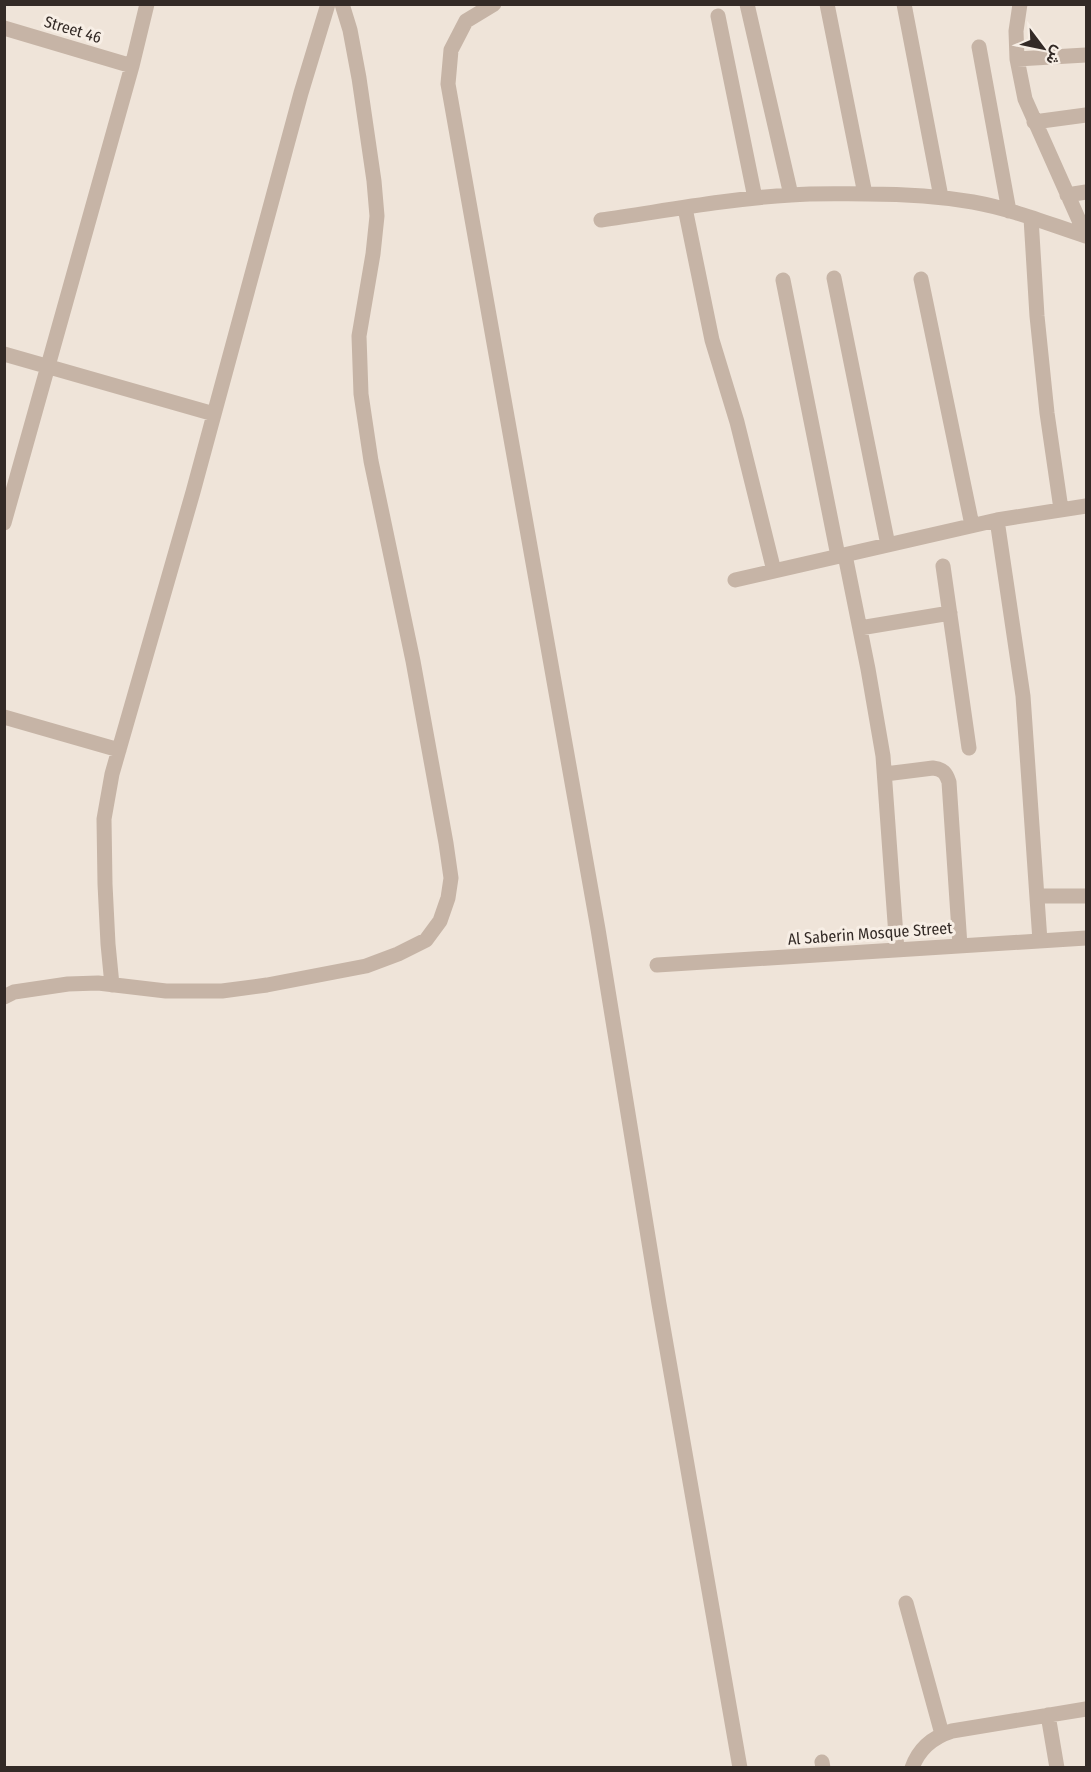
<svg xmlns="http://www.w3.org/2000/svg" width="1091" height="1772" viewBox="0 0 1091 1772" font-family="'Fira Sans Condensed',Vazirmatn,sans-serif">
<style>
.lines{fill:none;stroke-linecap:round;stroke-linejoin:round}
.minor{stroke:#c6b4a6;stroke-width:15}
.labels{text-anchor:middle;stroke-width:6;stroke-linejoin:round;paint-order:stroke}
.street-label{font-size:16px;fill:#332a26;stroke:#f7eee5}
</style>
<rect width="100%" height="100%" fill="#efe4d9"/>
<g class="lines">
<path class="minor" d="M 494,4 L 466,21 L 451,50 L 448,84 L 598,929 L 659,1304 L 740,1768
M 747,4 L 791,195
M 827,4 L 865,194
M 904,4 L 941,197
M 1020,4 L 1016,31 L 1017,59 L 1025,99 L 1086,236
M 718,16 L 755,198
M 4,28 L 132,66
M 979,47 L 1009,211
M 1017,59 L 1086,55
M 1034,122 L 1086,115
M 1067,195 L 1086,192
M 685,208 L 712,340 L 737,422 L 774,571
M 1031,218 L 1037,316 L 1047,413 L 1061,509
M 601,220 C 664,211 727,199 791,195 C 817,193 842,194 868,194 C 903,194 938,196 973,202 C 1012,209 1049,224 1086,236
M 834,278 L 888,545
M 921,279 L 972,525
M 783,280 L 838,556
M 4,354 L 214,414
M 997,520 L 1023,696 L 1040,941
M 4,523 L 132,66 L 147,4
M 845,555 L 868,669 L 883,756 L 897,950
M 943,566 L 969,748
M 735,580 L 997,520 L 1086,506
M 860,628 L 950,613
M 4,717 L 119,750
M 885,774 L 933,768 C 943,769 946,773 949,782 L 960,946
M 1038,896 L 1086,896
M 657,965 L 1086,938
M 112,985 L 108,944 L 105,884 L 104,819 L 112,774 L 193,492 L 301,93 L 328,4
M 4,997 L 14,992 L 68,984 L 98,983 L 166,991 L 222,991 L 267,985 L 366,966 L 398,954 L 426,940 L 440,921 L 448,898 L 451,878 L 446,843 L 413,661 L 371,461 L 361,394 L 359,336 L 373,254 L 377,216 L 374,181 L 359,78 L 350,30 L 342,4
M 906,1603 L 942,1734
M 1048,1715 L 1057,1768
M 822,1762 L 823,1768
M 912,1768 C 919,1748 933,1737 952,1731 L 1086,1709"/>
</g>
<g class="labels">
<g class="street-label">
<text transform="translate(73 29) rotate(17)" y="6">Street 46</text>
<text transform="translate(870 933) rotate(-4)" y="6">Al Saberin Mosque Street</text>
</g>
</g>
<rect width="1091" height="1772" fill="none" stroke="#332a26" stroke-width="12"/>
<g transform="translate(1043 48) rotate(122)" stroke="#f7eee5" stroke-width="4.5" paint-order="stroke">
<path d="M0-4.5L10 22L0 15L-10 22Z" fill="#332a26"/>
<text y="-9" font-size="16" font-weight="bold" text-anchor="middle" fill="#332a26">ش</text>
</g>
</svg>
